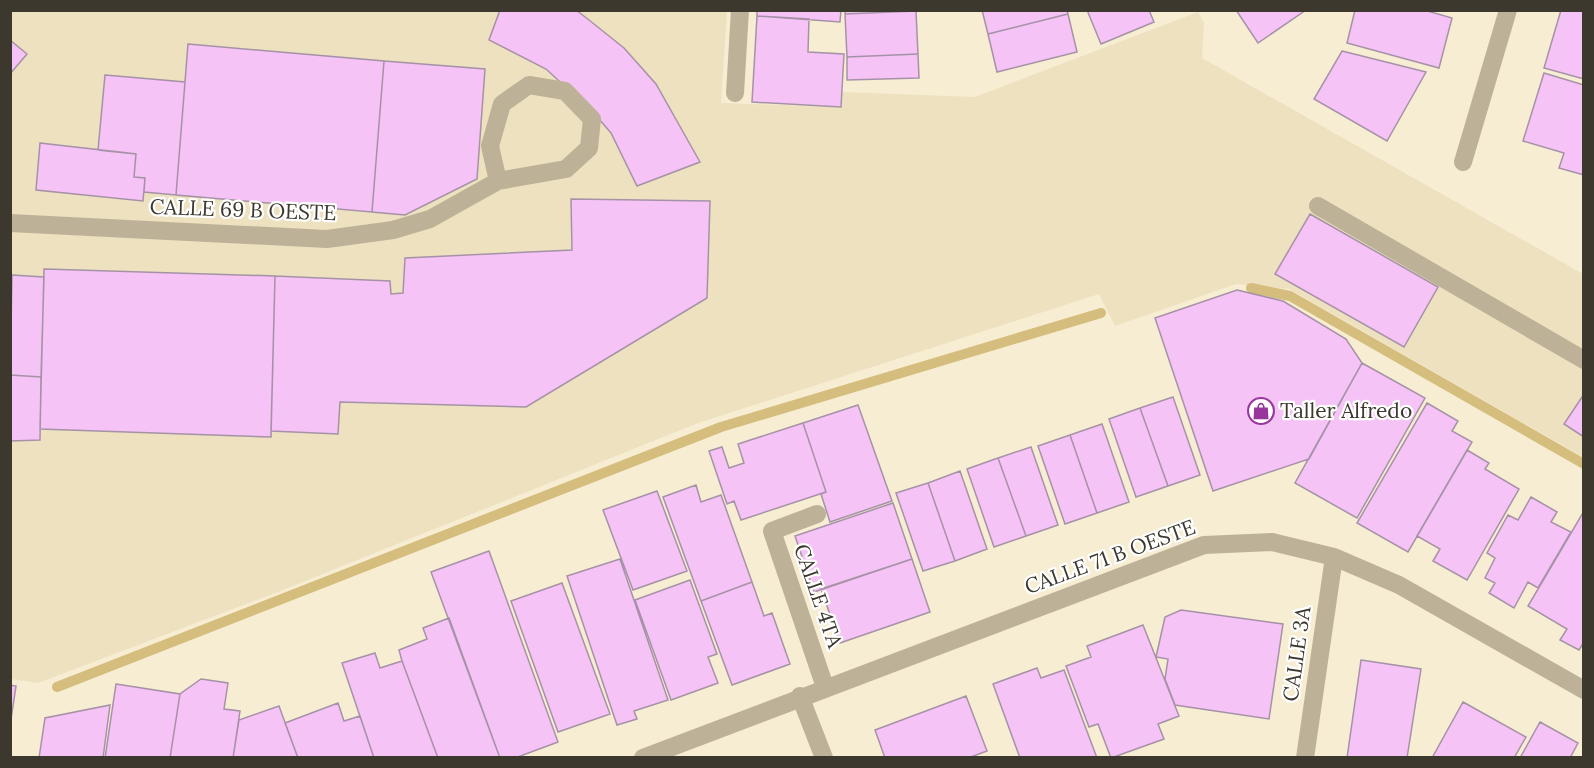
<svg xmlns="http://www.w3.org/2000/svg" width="1594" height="768" viewBox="0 0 1594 768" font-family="Lora,serif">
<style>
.built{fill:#ede1c0}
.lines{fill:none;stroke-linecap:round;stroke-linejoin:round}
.stream{stroke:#d5bd7d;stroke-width:10}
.building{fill:#f5c3f6;stroke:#a692a6;stroke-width:1.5}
.minor{stroke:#bdb297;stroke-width:18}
.labels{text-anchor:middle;stroke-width:4.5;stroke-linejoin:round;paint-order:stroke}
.street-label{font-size:21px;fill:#3c382e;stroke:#fff}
.poi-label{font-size:21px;fill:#3c382e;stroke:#fff;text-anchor:start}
</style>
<rect width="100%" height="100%" fill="#f7edd3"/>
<path class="built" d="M 11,11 L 727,11 L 721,103 L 841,107 L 842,92 L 975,97 L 1198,12 L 1204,23 L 1202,58 L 1583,274 L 1583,457 L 1289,289 L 1236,284 L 1115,326 L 1099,294 L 698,423 L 278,592 L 38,683 L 11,679 Z"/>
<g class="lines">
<path class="stream" d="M 1251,288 L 1290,296 L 1584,464
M 57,687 L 721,427 L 1101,313"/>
</g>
<path class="building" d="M 500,10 L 576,10 L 589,20 L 624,48 L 656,84 L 700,162 L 637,186 L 611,133 L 593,112 L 546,69 L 489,40 Z
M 757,10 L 841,10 L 840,22 L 757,16 Z
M 845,10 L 916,10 L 916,11 L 845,14 Z
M 982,10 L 1067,10 L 1068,14 L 988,34 Z
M 1087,10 L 1149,10 L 1154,22 L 1101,44 Z
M 1236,10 L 1306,10 L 1258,43 Z
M 1355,10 L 1424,10 L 1452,18 L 1439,68 L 1347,43 Z
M 1561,10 L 1584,10 L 1584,79 L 1544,68 Z
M 916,11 L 918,54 L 847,57 L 845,14 Z
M 1068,14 L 1077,52 L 997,72 L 988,34 Z
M 757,16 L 809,19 L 808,52 L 844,54 L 841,107 L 752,102 Z
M 10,40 L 27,54 L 10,74 Z
M 188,44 L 384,61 L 372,212 L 176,195 Z
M 1342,51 L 1426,72 L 1387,141 L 1314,99 Z
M 918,54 L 919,78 L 847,80 L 847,57 Z
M 384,61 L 485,69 L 477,179 L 405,215 L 372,212 Z
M 1544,73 L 1584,85 L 1584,175 L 1559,168 L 1564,153 L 1523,141 Z
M 105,75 L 185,82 L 176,195 L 144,192 L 145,178 L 134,177 L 136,154 L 98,150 Z
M 40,143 L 136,154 L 134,177 L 145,178 L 143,201 L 36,190 Z
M 571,199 L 710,201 L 707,298 L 526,407 L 340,402 L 338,434 L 271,431 L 275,276 L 390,281 L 391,294 L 403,293 L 405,258 L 572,250 Z
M 1310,214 L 1438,287 L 1404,347 L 1275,274 Z
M 44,269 L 275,276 L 271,437 L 40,429 Z
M 12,275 L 44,277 L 41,377 L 10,375 Z
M 1237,290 L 1283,301 L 1346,339 L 1362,363 L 1309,459 L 1213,491 L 1155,318 Z
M 1362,363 L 1425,398 L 1357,518 L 1295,483 Z
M 10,375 L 41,377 L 40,440 L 10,441 Z
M 1584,394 L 1584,437 L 1564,424 Z
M 1173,397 L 1200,475 L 1168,486 L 1140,408 Z
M 1427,403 L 1458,421 L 1452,431 L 1472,442 L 1408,552 L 1357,523 Z
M 858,405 L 892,501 L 830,522 L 821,494 L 826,492 L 803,423 Z
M 1140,408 L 1168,486 L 1136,497 L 1109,419 Z
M 803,423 L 826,492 L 741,520 L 734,501 L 727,504 L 709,451 L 722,447 L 729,468 L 744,463 L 738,444 Z
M 1102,424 L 1129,502 L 1097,513 L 1070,435 Z
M 1070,435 L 1097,513 L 1065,524 L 1038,446 Z
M 1031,447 L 1058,525 L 1026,536 L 998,458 Z
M 1467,450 L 1489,463 L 1485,469 L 1519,489 L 1467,580 L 1433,561 L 1440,549 L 1417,536 Z
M 998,458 L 1026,536 L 994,547 L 967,469 Z
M 960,471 L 987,549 L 955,561 L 928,483 Z
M 928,483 L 955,561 L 923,571 L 896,493 Z
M 696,485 L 701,502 L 721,495 L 752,582 L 701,601 L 663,497 Z
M 657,491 L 687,571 L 633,590 L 603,510 Z
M 1531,497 L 1557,512 L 1551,522 L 1571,532 L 1538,588 L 1528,582 L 1514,608 L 1489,593 L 1495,583 L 1485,578 L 1495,558 L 1487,553 L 1508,515 L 1518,520 Z
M 893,503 L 912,559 L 814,592 L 795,536 Z
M 1584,511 L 1584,642 L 1579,650 L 1560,640 L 1567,629 L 1528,606 Z
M 489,551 L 558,742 L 515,758 L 500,758 L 431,572 Z
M 620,559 L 668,700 L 634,711 L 637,719 L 617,725 L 567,576 Z
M 912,559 L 930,612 L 840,643 L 821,589 Z
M 690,580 L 717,654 L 708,657 L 718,683 L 671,700 L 635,600 Z
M 752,582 L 764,616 L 772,613 L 790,664 L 732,685 L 701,601 Z
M 562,583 L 610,714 L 558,732 L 511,601 Z
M 1181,610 L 1283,624 L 1269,719 L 1175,705 L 1165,679 L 1168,659 L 1156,657 L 1165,617 Z
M 449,618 L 500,758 L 438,758 L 402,661 L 399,650 L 427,639 L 423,628 Z
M 1143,625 L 1179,716 L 1158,724 L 1164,739 L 1111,758 L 1098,724 L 1089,727 L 1066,666 L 1091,657 L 1087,646 Z
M 375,653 L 380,668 L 402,661 L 438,758 L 374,758 L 342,663 Z
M 1361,660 L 1421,669 L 1407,758 L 1347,758 Z
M 1037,668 L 1041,678 L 1064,670 L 1097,758 L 1020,758 L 993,684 Z
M 201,679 L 228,683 L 224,709 L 240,711 L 233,758 L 170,758 L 180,694 Z
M 116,684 L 180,694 L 170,758 L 105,758 Z
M 10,685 L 16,686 L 10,726 Z
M 966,696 L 987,751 L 968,758 L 885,758 L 875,730 Z
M 1463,702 L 1526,737 L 1514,758 L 1432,758 Z
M 338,703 L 344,721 L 360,716 L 374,758 L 298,758 L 285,723 Z
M 110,705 L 103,758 L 39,758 L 45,718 Z
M 279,706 L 298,758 L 233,758 L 239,720 Z
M 1540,722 L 1578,743 L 1570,758 L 1520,758 Z"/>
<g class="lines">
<path class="minor" d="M 735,93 L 740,10
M 1463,162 L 1508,10
M 1318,206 L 1584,360
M 10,223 L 327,239 L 393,230 L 430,219 L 498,181 L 566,169 L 589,148 L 592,119 L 565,91 L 529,85 L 502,104 L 490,146 L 498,181
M 817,514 L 772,531 L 825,687
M 800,696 L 824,758
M 643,758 L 1204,545 L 1272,542 L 1334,557 L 1399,585 L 1584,690
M 1305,758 L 1334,557"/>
</g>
<defs>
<symbol id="shop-ring" viewBox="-11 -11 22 22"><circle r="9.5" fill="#fff" stroke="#98369d" stroke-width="1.5"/><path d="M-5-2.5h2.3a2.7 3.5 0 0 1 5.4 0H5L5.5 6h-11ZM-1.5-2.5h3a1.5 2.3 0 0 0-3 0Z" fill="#98369d"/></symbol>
</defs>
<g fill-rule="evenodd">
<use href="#shop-ring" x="1246" y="396" width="30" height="30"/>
</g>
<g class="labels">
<g class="street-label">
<text transform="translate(243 210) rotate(2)" y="7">CALLE 69 B OESTE</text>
<text transform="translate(1110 557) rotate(-20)" y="7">CALLE 71 B OESTE</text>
<text transform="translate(818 596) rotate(71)" y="7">CALLE 4TA</text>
<text transform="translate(1297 654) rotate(-82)" y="7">CALLE 3A</text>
</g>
<g class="poi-label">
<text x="1280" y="418">Taller Alfredo</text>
</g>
</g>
<rect width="1594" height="768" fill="none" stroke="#3c382e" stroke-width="24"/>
</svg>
